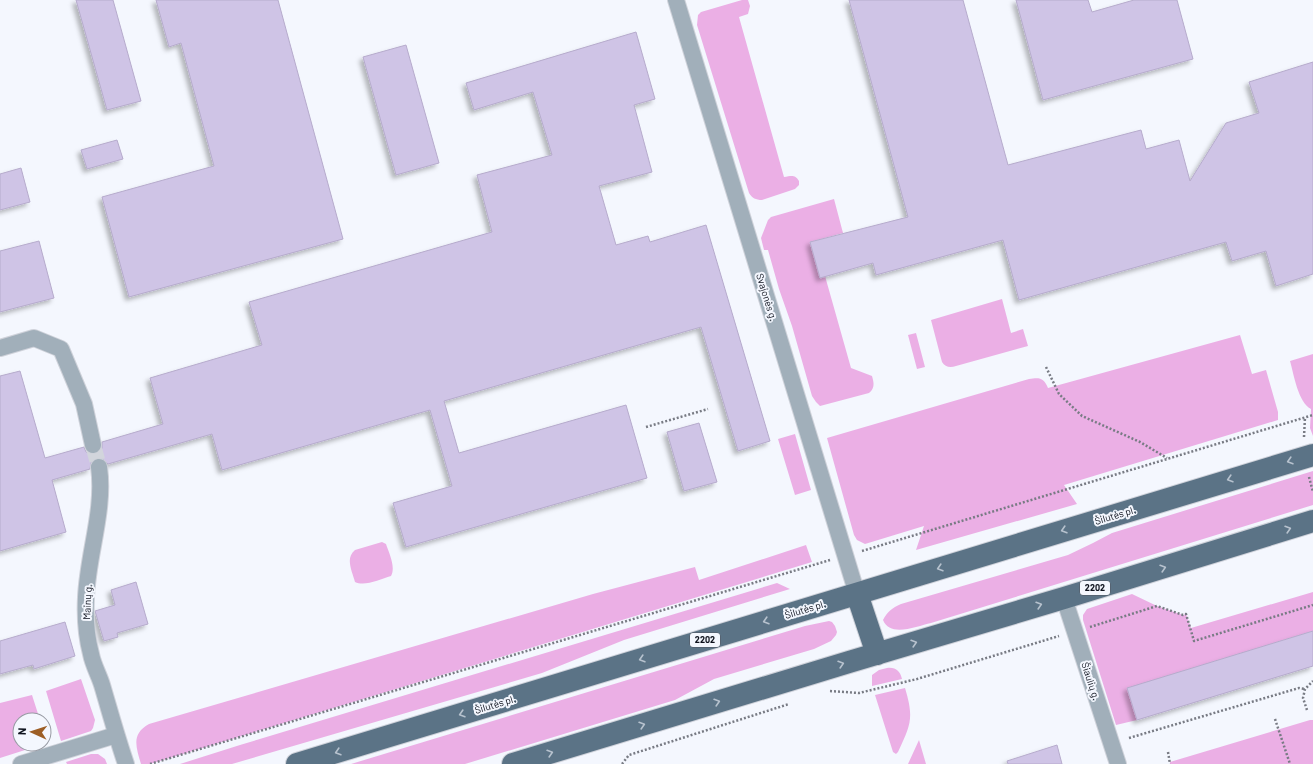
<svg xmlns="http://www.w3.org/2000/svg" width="1313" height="764" viewBox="0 0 1313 764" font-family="Barlow,sans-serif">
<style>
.green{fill:#ebafe5}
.building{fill:#cfc4e6;stroke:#b6abcc;filter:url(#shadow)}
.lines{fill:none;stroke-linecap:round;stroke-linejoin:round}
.street-tunnel{stroke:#d2d5dc;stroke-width:16;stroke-dasharray:16 8;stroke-linecap:butt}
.street-casing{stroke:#cfd2da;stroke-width:18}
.primary-casing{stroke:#cfd2da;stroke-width:24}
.path{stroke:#787b84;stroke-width:2.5;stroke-dasharray:2 2;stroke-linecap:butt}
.street{stroke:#a1afba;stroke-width:16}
.primary{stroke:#5b7386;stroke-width:22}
.oneway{stroke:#b7c2ce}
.labels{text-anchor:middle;stroke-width:4;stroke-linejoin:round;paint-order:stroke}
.shield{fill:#f4f7fe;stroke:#535760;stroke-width:1}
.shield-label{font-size:9px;font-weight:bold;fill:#0e121d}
.street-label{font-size:10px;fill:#0e121d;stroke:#f4f7fe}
</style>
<defs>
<filter id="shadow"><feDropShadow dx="-3.5" dy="3.5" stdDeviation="2" flood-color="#0004"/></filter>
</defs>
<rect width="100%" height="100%" fill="#f4f7fe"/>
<path class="green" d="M 742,0 L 748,0 L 750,6 L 748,14 L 739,17 L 784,177 C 791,176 795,174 799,181 L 799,185 L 795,189 L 762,200 C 756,200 752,198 749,193 L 697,25 L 698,15 L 701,12 Z
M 834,199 L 843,233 L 810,242 L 820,277 L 825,276 L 851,368 L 872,376 C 874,383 875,388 869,393 L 820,406 L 816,402 L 812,396 L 792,326 L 779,289 L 768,250 L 764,250 L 761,238 L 768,220 L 771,217 Z
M 1002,299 L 1011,333 L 1023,329 L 1028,346 L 956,366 C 950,368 945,367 942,362 L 931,320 Z
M 916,333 L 925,367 L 917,369 L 908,335 Z
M 1240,335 L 1252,374 L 1266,370 L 1278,412 L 1278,420 L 1064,485 L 1077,504 L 916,550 L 924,526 L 865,544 L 857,540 L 854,535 L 827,438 L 1029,379 C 1040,377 1044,378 1048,388 Z
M 1313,354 L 1313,436 L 1310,428 L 1311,409 C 1298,402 1294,375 1290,361 Z
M 795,434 L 811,490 L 795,495 L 778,439 Z
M 1313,471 L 1313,505 L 931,623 C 917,626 890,638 883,620 C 887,612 892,608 901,604 L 1068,555 L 1093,543 L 1112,533 Z
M 382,542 L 386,544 C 389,553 396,567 391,576 C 380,579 365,587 355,582 C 352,571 345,558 355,550 Z
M 806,545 L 812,562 L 150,764 L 141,764 C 136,747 131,734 149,724 L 593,594 L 695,567 L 699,580 Z
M 777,583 L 790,589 L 624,640 L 542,673 L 232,764 L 180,764 L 240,745 Z
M 1313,592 L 1313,631 L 1128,688 L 1137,720 L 1116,725 L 1083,620 L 1083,615 L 1087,609 L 1132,594 L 1157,606 L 1183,615 L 1186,614 L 1191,628 Z
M 829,621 L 832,622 L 835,626 L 837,632 L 836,635 L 831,641 L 814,649 L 714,679 L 675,700 L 465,764 L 351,764 L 805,626 Z
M 887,668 C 896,667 900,671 902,679 L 872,686 L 872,675 L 879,670 Z
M 81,679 L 95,720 L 93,728 L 91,731 L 61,741 L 46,691 Z
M 905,688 C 914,718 911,724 898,752 L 896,754 L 893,752 L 875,695 Z
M 32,695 L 40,720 L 20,720 L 20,744 L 44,744 L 44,734 L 47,743 L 0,758 L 0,703 Z
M 1310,720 L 1313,720 L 1313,764 L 1170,764 L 1170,762 Z
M 919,740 L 926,764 L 908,764 Z
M 91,754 L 98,754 L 105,759 L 107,764 L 67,764 L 66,762 Z"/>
<path class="building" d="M 76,0 L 113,0 L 141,101 L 107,110 Z
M 156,0 L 278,0 L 343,239 L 129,297 L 102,197 L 214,166 L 181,43 L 169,47 Z
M 849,0 L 963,0 L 1008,165 L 1141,130 L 1146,149 L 1179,140 L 1190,181 L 1226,123 L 1259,113 L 1249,82 L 1313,62 L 1313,274 L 1276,286 L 1266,251 L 1232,261 L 1226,242 L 1019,300 L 1003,240 L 876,275 L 873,263 L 820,278 L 810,242 L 908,217 Z
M 1016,0 L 1088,0 L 1092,12 L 1134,0 L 1177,0 L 1193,59 L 1043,100 Z
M 636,32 L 655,99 L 634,105 L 652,172 L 599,186 L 616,245 L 648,236 L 650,242 L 706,225 L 770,441 L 738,451 L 701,327 L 444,401 L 459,453 L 626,405 L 647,478 L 406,547 L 393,503 L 452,486 L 430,410 L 222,470 L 212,434 L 108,464 L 103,459 L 98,458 L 93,459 L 91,463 L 90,469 L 52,480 L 66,532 L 0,551 L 0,376 L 20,371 L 45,458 L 84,447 L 86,452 L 90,454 L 95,454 L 100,452 L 102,448 L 102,442 L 163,424 L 150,378 L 262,345 L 249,302 L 492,232 L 477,175 L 552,155 L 533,92 L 474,110 L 466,83 Z
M 406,45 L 439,163 L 396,175 L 363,57 Z
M 117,140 L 123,159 L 87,169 L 81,150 Z
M 21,168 L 30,202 L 0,210 L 0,174 Z
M 39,241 L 54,298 L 0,312 L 0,251 Z
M 699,423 L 717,482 L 684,491 L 667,432 Z
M 136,582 L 148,624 L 117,633 L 118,637 L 104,641 L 95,611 L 115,605 L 111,590 Z
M 65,622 L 75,656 L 34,669 L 33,665 L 0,674 L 0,641 Z
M 1313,631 L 1313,666 L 1137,720 L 1127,688 Z
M 1057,745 L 1062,764 L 1008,764 L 1007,761 Z"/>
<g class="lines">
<path class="street-tunnel" d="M 93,445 L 99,467"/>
<defs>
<path id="street" d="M 676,0 L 857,594
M 0,348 L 34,338 L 61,349 L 84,404 L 93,445
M 99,467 C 105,510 88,553 86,597 C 85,616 86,635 91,654 C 93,665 99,675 102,685 C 110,712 117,738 126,764
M 1064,598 L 1118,764
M 21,764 L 116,735"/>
<path id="primary" d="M 857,594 L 877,654
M 297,764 L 1313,455
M 513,764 L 849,662 L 1064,598 L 1313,521"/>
</defs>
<use href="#street" class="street-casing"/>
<use href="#primary" class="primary-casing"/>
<path class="path" d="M 1046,367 L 1059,394 L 1082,416 L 1140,442 L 1167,458
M 646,427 L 708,409
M 1304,437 L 1305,417
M 1309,477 L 1313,492
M 862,551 L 1313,415
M 1090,627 L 1157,606 L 1183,615 L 1186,614 L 1194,641 L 1313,605
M 830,691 L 859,693 L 917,679 L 1059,636
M 1307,710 L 1303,698 L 1305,689 L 1313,681
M 1275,719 L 1290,764
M 1129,738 L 1299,688 L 1305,689
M 1168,752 L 1170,764
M 150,764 L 830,560
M 622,764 L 629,755 L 789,704"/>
<use href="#street" class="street"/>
<use href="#primary" class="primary"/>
</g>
<defs><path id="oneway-chevron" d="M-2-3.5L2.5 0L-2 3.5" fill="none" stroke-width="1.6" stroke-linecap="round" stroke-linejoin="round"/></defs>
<g class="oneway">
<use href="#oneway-chevron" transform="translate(1290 461) rotate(163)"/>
<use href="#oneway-chevron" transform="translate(1230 479) rotate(163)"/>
<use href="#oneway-chevron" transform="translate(1288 529) rotate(-17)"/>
<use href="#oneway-chevron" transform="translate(1064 530) rotate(163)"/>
<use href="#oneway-chevron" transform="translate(940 568) rotate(163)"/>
<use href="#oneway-chevron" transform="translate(1163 568) rotate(-17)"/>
<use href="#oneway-chevron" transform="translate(1039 605) rotate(-17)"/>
<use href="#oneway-chevron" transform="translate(766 621) rotate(163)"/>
<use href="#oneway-chevron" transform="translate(914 643) rotate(-17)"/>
<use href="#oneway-chevron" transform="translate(642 659) rotate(163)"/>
<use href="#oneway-chevron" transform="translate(841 664) rotate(-17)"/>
<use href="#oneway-chevron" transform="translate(717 702) rotate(-17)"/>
<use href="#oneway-chevron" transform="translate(462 714) rotate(163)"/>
<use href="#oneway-chevron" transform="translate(642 725) rotate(-17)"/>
<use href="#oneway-chevron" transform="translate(338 752) rotate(163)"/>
<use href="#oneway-chevron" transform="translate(550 753) rotate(-17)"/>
</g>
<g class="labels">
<g class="shield">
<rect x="1080" y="581" width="30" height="14" rx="3"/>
<rect x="690" y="633" width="30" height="14" rx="3"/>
</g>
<g class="shield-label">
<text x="1095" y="591">2202</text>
<text x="705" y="643">2202</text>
</g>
<g class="street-label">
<text transform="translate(767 297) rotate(73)" y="4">Svajonės g.</text>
<text transform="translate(1115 515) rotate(-17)" y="4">Šilutės pl.</text>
<text transform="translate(87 602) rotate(-87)" y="4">Mainų g.</text>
<text transform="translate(805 609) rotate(-17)" y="4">Šilutės pl.</text>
<text transform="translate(1091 681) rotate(72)" y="4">Šiaulių g.</text>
<text transform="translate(495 704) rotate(-17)" y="4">Šilutės pl.</text>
</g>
</g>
<g transform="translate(32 732) rotate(273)"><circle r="19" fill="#f4f7fe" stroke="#989ba4"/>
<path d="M0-3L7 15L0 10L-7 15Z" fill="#9d5e25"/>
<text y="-6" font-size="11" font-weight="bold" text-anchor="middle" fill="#0e121d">N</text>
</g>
</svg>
